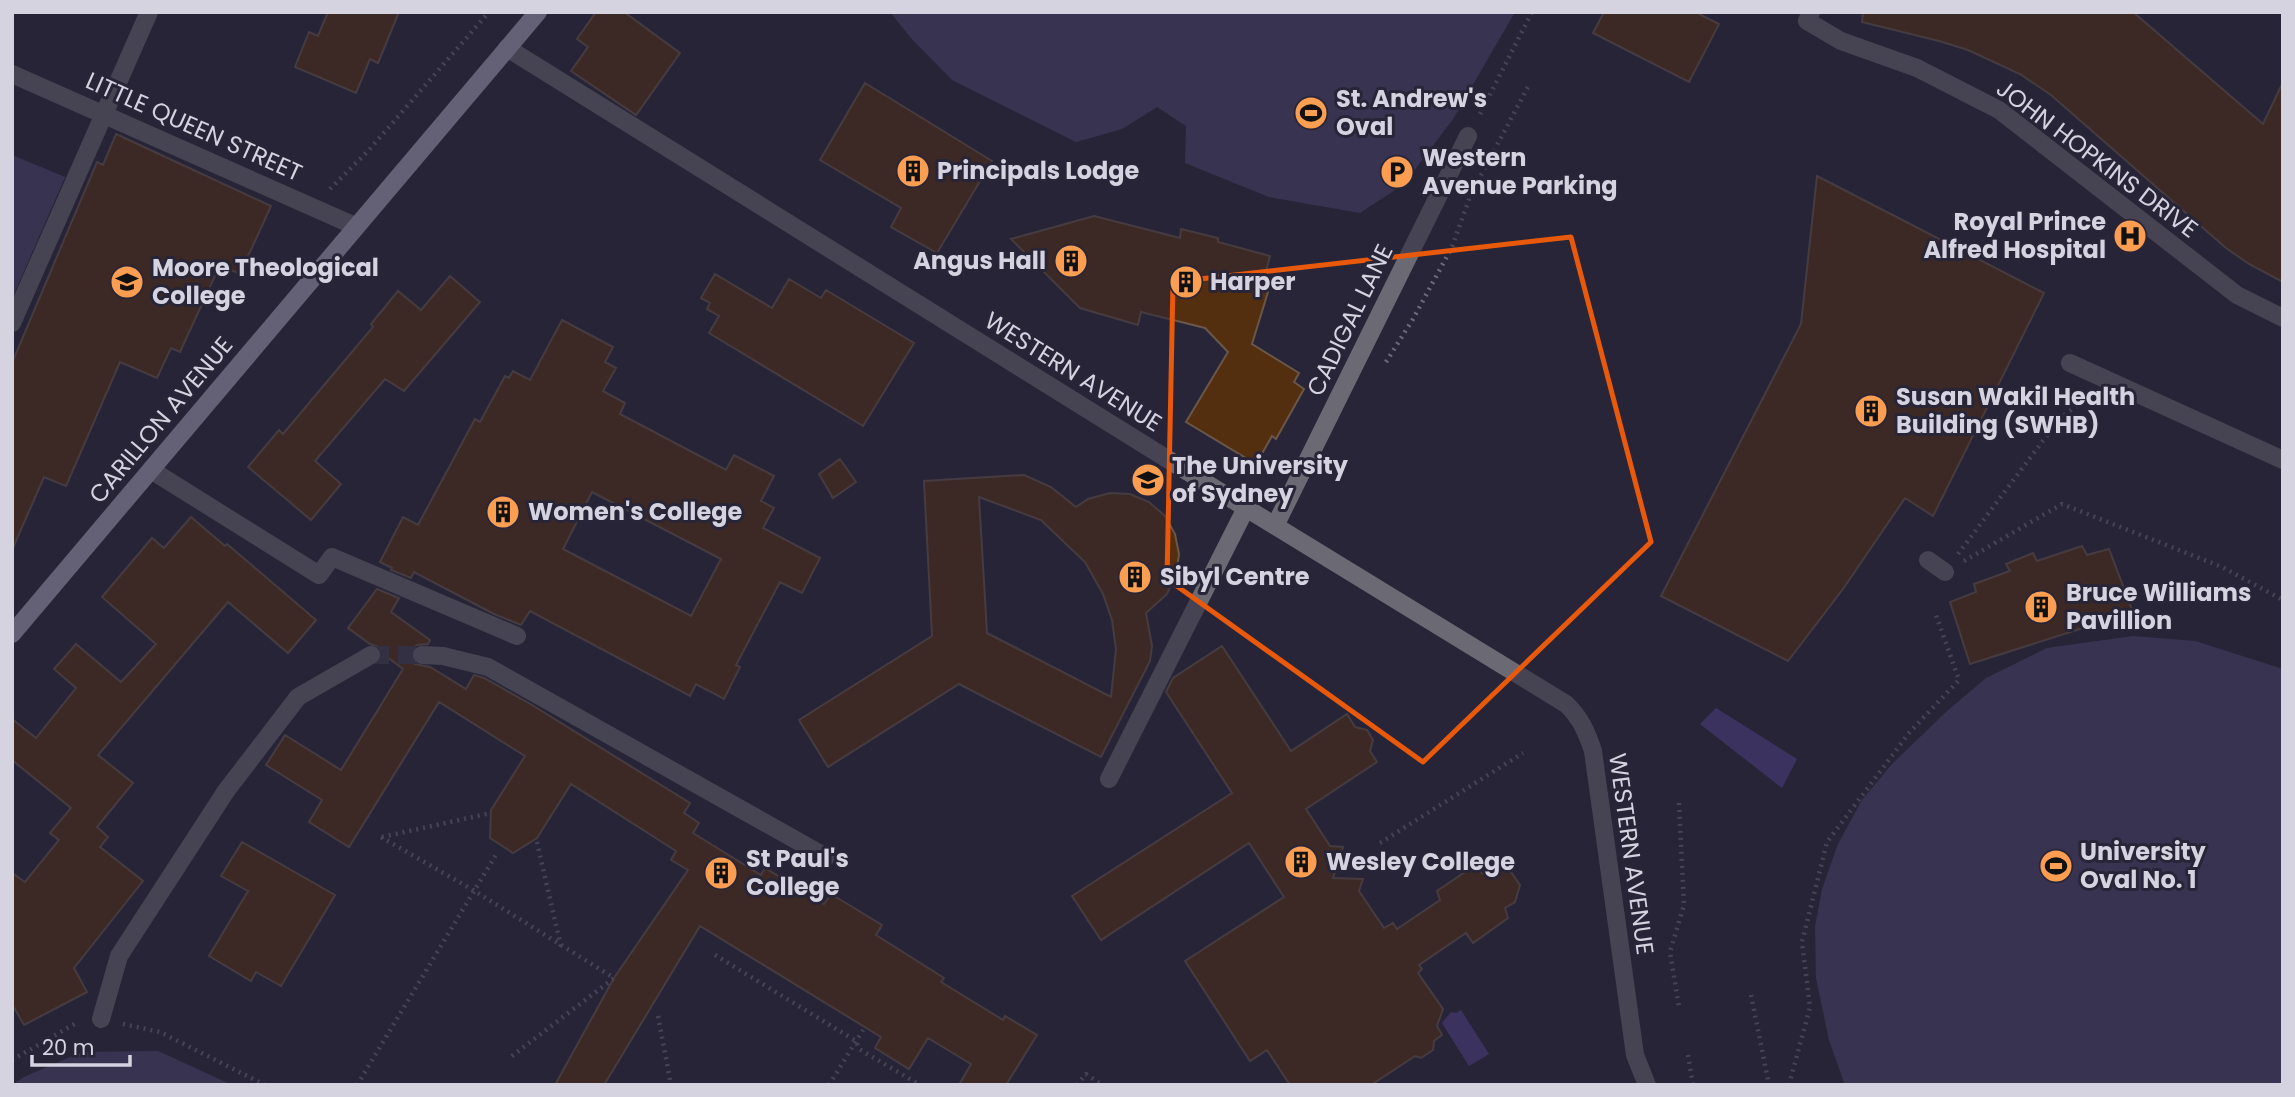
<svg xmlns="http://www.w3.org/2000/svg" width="2295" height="1097" viewBox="0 0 2295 1097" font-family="Poppins,sans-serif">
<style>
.green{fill:#4e4572}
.water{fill:#55448e}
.building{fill:#542f0f;stroke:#6a5749;stroke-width:2;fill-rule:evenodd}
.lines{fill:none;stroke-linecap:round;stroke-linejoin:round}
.minor-tunnel{stroke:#423f51;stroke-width:18;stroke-dasharray:18 9;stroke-linecap:butt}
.path{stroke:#6c697a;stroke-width:4.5;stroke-dasharray:2 5;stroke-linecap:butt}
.minor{stroke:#6b6a74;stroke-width:18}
.major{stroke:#aeacc0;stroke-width:18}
.marked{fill:none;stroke:#e8590c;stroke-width:5;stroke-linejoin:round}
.labels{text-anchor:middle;stroke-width:6;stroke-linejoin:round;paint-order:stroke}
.poi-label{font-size:24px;font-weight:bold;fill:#d5d3e0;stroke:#282538;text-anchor:start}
.street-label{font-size:24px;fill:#d5d3e0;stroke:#282538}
</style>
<rect width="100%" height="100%" fill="#282538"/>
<path class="green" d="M 890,12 L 1515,12 L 1453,119 L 1404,184 L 1360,213 L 1269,197 L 1185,163 L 1186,126 L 1157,107 L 1122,129 L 1076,142 L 952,80 L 911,38 Z
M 12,155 L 65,177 L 12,299 Z
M 2133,636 L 2195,641 L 2283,669 L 2283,1085 L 1845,1085 L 1829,1040 L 1816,978 L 1815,927 L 1822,889 L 1838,844 L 1862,800 L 1892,764 L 1946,712 L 1986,678 L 2047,648 Z
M 158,1051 L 232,1085 L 12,1085 L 24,1077 L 82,1052 Z"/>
<path class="water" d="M 1716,708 L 1797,759 L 1782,788 L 1700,724 Z
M 1461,1010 L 1489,1054 L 1469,1066 L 1442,1023 L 1451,1012 L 1456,1013 Z"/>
<path class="building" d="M 328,12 L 399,12 L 378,63 L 370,59 L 356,93 L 295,67 L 309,32 L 318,36 Z
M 596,12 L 624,12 L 680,53 L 636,115 L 571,71 L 588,47 L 577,39 Z
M 1604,12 L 1695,12 L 1719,24 L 1689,82 L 1593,33 Z
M 1863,12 L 2133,12 L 2263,124 L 2283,82 L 2283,282 L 2249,264 L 2226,248 L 2051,95 L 2020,74 L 1968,50 L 1939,41 L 1862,22 Z
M 865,83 L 992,161 L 937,253 L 891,227 L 901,208 L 820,160 Z
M 116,134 L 271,206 L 240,274 L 220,265 L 180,352 L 171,348 L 157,378 L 120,362 L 66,486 L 44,477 L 12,550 L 12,363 L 97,162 L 103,165 Z
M 1817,176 L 2044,293 L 1933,516 L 1905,498 L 1843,589 L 1788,661 L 1661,596 L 1801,324 Z
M 1094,216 L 1180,238 L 1181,229 L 1218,238 L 1218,242 L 1270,256 L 1261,290 L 1268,292 L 1252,344 L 1299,373 L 1294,382 L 1304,389 L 1276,439 L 1272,436 L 1256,464 L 1186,422 L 1228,352 L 1205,328 L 1141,312 L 1138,325 L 1080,308 L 1011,239 Z
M 715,274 L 772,308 L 789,279 L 821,298 L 826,290 L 914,343 L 863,426 L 709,333 L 719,316 L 707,309 L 710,303 L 701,298 Z
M 450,276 L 480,302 L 404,391 L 385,379 L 315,461 L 341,484 L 311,520 L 248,467 L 279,430 L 283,434 L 373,327 L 371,324 L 398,291 L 421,310 Z
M 562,320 L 613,347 L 605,362 L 616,368 L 603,391 L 625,403 L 620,414 L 726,470 L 734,455 L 774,476 L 761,501 L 774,508 L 763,528 L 820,558 L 802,593 L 780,582 L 736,665 L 740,667 L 724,699 L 696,684 L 690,696 L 530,611 L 521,625 L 494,614 L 414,572 L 411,578 L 391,570 L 392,568 L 380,562 L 403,517 L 418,525 L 475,419 L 480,422 L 505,376 L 509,378 L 513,371 L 530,380 ZM 592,492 L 721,559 L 691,616 L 563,549 Z
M 840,459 L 856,482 L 833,498 L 819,474 Z
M 1024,475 L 1051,487 L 1076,507 L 1088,499 L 1110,493 L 1130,494 L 1149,502 L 1165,516 L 1175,534 L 1179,554 L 1176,575 L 1167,594 L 1146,613 L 1152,646 L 1150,661 L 1101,757 L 959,684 L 828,767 L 799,720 L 932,636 L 924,481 ZM 979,497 L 1041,520 L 1085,562 L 1103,594 L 1112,620 L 1116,649 L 1111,697 L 987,633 Z
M 191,517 L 225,546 L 227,544 L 316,620 L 288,653 L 228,602 L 98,755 L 133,783 L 97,827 L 108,837 L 100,847 L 143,881 L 74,968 L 87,992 L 24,1025 L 12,1004 L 12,873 L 25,882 L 59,840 L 50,833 L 71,808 L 12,760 L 12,719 L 36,738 L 76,688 L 54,669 L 76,644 L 121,682 L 156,644 L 102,597 L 152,538 L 164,548 Z
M 2082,546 L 2087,555 L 2109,549 L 2133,612 L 1970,664 L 1950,602 L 1976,592 L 1974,584 L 2010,571 L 2006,564 L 2033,553 L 2037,561 Z
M 377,589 L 399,598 L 391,612 L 430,640 L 428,644 L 417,645 L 412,649 L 412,660 L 415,664 L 430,667 L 466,689 L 474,675 L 484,678 L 532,705 L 690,803 L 684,813 L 699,823 L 693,833 L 761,875 L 765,868 L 824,904 L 831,894 L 882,925 L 876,935 L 944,978 L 941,982 L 1003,1020 L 1005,1016 L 1037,1035 L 1006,1085 L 959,1085 L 971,1064 L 928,1038 L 909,1069 L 875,1048 L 881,1037 L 700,926 L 604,1085 L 555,1085 L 614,978 L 688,870 L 671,860 L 676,851 L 571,784 L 537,838 L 513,853 L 490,838 L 491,810 L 525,756 L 439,702 L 349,847 L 309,822 L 322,800 L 266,765 L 285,735 L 341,770 L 403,669 L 382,653 L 377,646 L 370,644 L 348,628 Z
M 1222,646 L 1291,751 L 1347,714 L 1355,727 L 1367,730 L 1373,740 L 1370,751 L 1377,762 L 1306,809 L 1330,846 L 1343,847 L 1333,878 L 1363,879 L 1359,891 L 1384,928 L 1393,923 L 1397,929 L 1440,900 L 1437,891 L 1474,866 L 1483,874 L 1495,865 L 1508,868 L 1520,885 L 1515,902 L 1505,908 L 1508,918 L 1473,943 L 1466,933 L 1419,965 L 1422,969 L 1418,973 L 1443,1009 L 1437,1026 L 1442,1035 L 1434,1041 L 1433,1050 L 1421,1058 L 1415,1056 L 1371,1085 L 1290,1085 L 1267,1050 L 1250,1061 L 1185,961 L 1284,897 L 1249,843 L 1101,940 L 1072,896 L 1232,793 L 1166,692 L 1173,678 Z
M 242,842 L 335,895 L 281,986 L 256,972 L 251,981 L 209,956 L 248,891 L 221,876 Z"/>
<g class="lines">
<path class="minor-tunnel" d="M 371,655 L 422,655"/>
<path class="path" d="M 1480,114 L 1532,12
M 330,189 L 369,150 L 489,12
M 1386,362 L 1413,319 L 1452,247 L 1471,194 L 1530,83
M 1958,554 L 2060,418 L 2088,398
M 1964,561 L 2062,504 L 2222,567 L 2283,600
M 1679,803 L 1684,905 L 1670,952 L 1679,1007
M 381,837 L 473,890 L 614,978 L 508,1059
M 382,837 L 491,813
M 537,842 L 561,947
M 1380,843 L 1523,753
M 715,955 L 856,1041 L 859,1049 L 920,1085
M 1751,995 L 1769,1085
M 658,1016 L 671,1085
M 123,1024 L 160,1032 L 265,1085
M 1688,1055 L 1693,1085
M 12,1060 L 78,1022
M 357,1085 L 497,853
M 829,1085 L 863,1030
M 1077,1085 L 1086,1074 L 1102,1085
M 1789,1085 L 1810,1007 L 1802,942 L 1827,842 L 1909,733 L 1959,680 L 1936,615"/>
<path class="minor" d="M 1811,12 L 1807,21 L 1841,41 L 1917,68 L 1999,110 L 2237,295 L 2283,318
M 507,48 L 1246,508 L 1566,704 C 1581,718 1587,733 1593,751 L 1635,1055 L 1647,1085
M 12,74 L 355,226
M 12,323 L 149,12
M 2070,363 L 2283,460
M 151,470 L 319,575 L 332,557 L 517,636
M 1275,526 L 1468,136
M 1928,560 L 1945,572
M 422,655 L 443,656 L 488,667 L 826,857
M 1109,779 L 1246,508
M 101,1019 L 119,956 L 226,791 L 298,697 L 371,655"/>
<path class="major" d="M 12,634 L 538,12"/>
</g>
<path d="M0 0H2295V1097H0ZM 1571,237 L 1651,542 L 1423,762 L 1167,579 L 1173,282 Z" fill="#282538" fill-opacity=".55" fill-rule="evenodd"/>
<path class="marked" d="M 1571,237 L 1651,542 L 1423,762 L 1167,579 L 1173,282 Z"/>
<defs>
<symbol id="stadium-disc" viewBox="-11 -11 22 22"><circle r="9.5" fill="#fb9e51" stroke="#282538"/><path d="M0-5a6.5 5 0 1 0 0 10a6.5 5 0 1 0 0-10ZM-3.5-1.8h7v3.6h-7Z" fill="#111"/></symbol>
<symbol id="building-disc" viewBox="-11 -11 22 22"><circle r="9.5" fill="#fb9e51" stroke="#282538"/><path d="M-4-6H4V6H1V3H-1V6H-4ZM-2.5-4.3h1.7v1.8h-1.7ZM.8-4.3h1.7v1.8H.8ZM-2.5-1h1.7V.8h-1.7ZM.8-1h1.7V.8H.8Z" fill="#111"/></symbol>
<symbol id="parking-disc" viewBox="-11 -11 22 22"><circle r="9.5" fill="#fb9e51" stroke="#282538"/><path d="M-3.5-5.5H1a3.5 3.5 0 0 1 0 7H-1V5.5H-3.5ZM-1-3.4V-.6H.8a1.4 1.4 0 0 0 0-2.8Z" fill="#111"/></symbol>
<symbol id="hospital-disc" viewBox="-11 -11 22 22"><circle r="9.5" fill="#fb9e51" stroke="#282538"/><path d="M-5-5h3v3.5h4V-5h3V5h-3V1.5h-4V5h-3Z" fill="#111"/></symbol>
<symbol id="university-disc" viewBox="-11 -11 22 22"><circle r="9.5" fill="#fb9e51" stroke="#282538"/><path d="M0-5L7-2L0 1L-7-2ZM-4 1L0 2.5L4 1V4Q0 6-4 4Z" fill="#111"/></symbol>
</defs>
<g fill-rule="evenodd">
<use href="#stadium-disc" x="1292" y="94" width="38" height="38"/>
<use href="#building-disc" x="894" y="152" width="38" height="38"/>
<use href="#parking-disc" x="1378" y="153" width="38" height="38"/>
<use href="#hospital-disc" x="2111" y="217" width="38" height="38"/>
<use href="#building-disc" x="1052" y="242" width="38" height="38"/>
<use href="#university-disc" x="108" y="263" width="38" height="38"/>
<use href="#building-disc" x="1167" y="263" width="38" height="38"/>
<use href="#building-disc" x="1852" y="392" width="38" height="38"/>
<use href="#university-disc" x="1129" y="461" width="38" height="38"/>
<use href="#building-disc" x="484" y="493" width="38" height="38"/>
<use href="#building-disc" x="1116" y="558" width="38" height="38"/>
<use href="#building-disc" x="2022" y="588" width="38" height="38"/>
<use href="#building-disc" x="1282" y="843" width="38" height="38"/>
<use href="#stadium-disc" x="2037" y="847" width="38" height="38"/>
<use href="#building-disc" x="702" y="854" width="38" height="38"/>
</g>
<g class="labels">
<g class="poi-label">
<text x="1336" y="107">St. Andrew's<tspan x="1336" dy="28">Oval</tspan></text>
<text x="1422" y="166">Western<tspan x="1422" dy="28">Avenue Parking</tspan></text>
<text x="937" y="179">Principals Lodge</text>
<text x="2106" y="230" text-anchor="end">Royal Prince<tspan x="2106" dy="28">Alfred Hospital</tspan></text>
<text x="1046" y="269" text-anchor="end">Angus Hall</text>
<text x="152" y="276">Moore Theological<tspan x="152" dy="28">College</tspan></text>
<text x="1210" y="290">Harper</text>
<text x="1896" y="405">Susan Wakil Health<tspan x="1896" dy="28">Building (SWHB)</tspan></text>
<text x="1172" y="474">The University<tspan x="1172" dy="28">of Sydney</tspan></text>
<text x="528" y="520">Women's College</text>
<text x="1160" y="585">Sibyl Centre</text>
<text x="2066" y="601">Bruce Williams<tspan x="2066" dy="28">Pavillion</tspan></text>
<text x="2080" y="860">University<tspan x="2080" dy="28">Oval No. 1</tspan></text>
<text x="746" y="867">St Paul's<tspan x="746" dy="28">College</tspan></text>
<text x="1326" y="870">Wesley College</text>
</g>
<g class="street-label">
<text transform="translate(194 127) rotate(24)" y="8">LITTLE QUEEN STREET</text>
<text transform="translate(2097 159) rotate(37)" y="8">JOHN HOPKINS DRIVE</text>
<text transform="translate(1350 320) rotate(-64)" y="8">CADIGAL LANE</text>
<text transform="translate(1073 372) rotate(32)" y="8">WESTERN AVENUE</text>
<text transform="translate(161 420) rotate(-50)" y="8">CARILLON AVENUE</text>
<text transform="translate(1631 854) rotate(82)" y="8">WESTERN AVENUE</text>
</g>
</g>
<rect width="2295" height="1097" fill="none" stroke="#d5d3e0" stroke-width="28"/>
<path d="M32 1055v10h98v-10" fill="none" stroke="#d5d3e0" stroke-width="3.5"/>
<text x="42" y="1055" font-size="21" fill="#d5d3e0" stroke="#282538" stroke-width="5" paint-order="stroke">20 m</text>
</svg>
